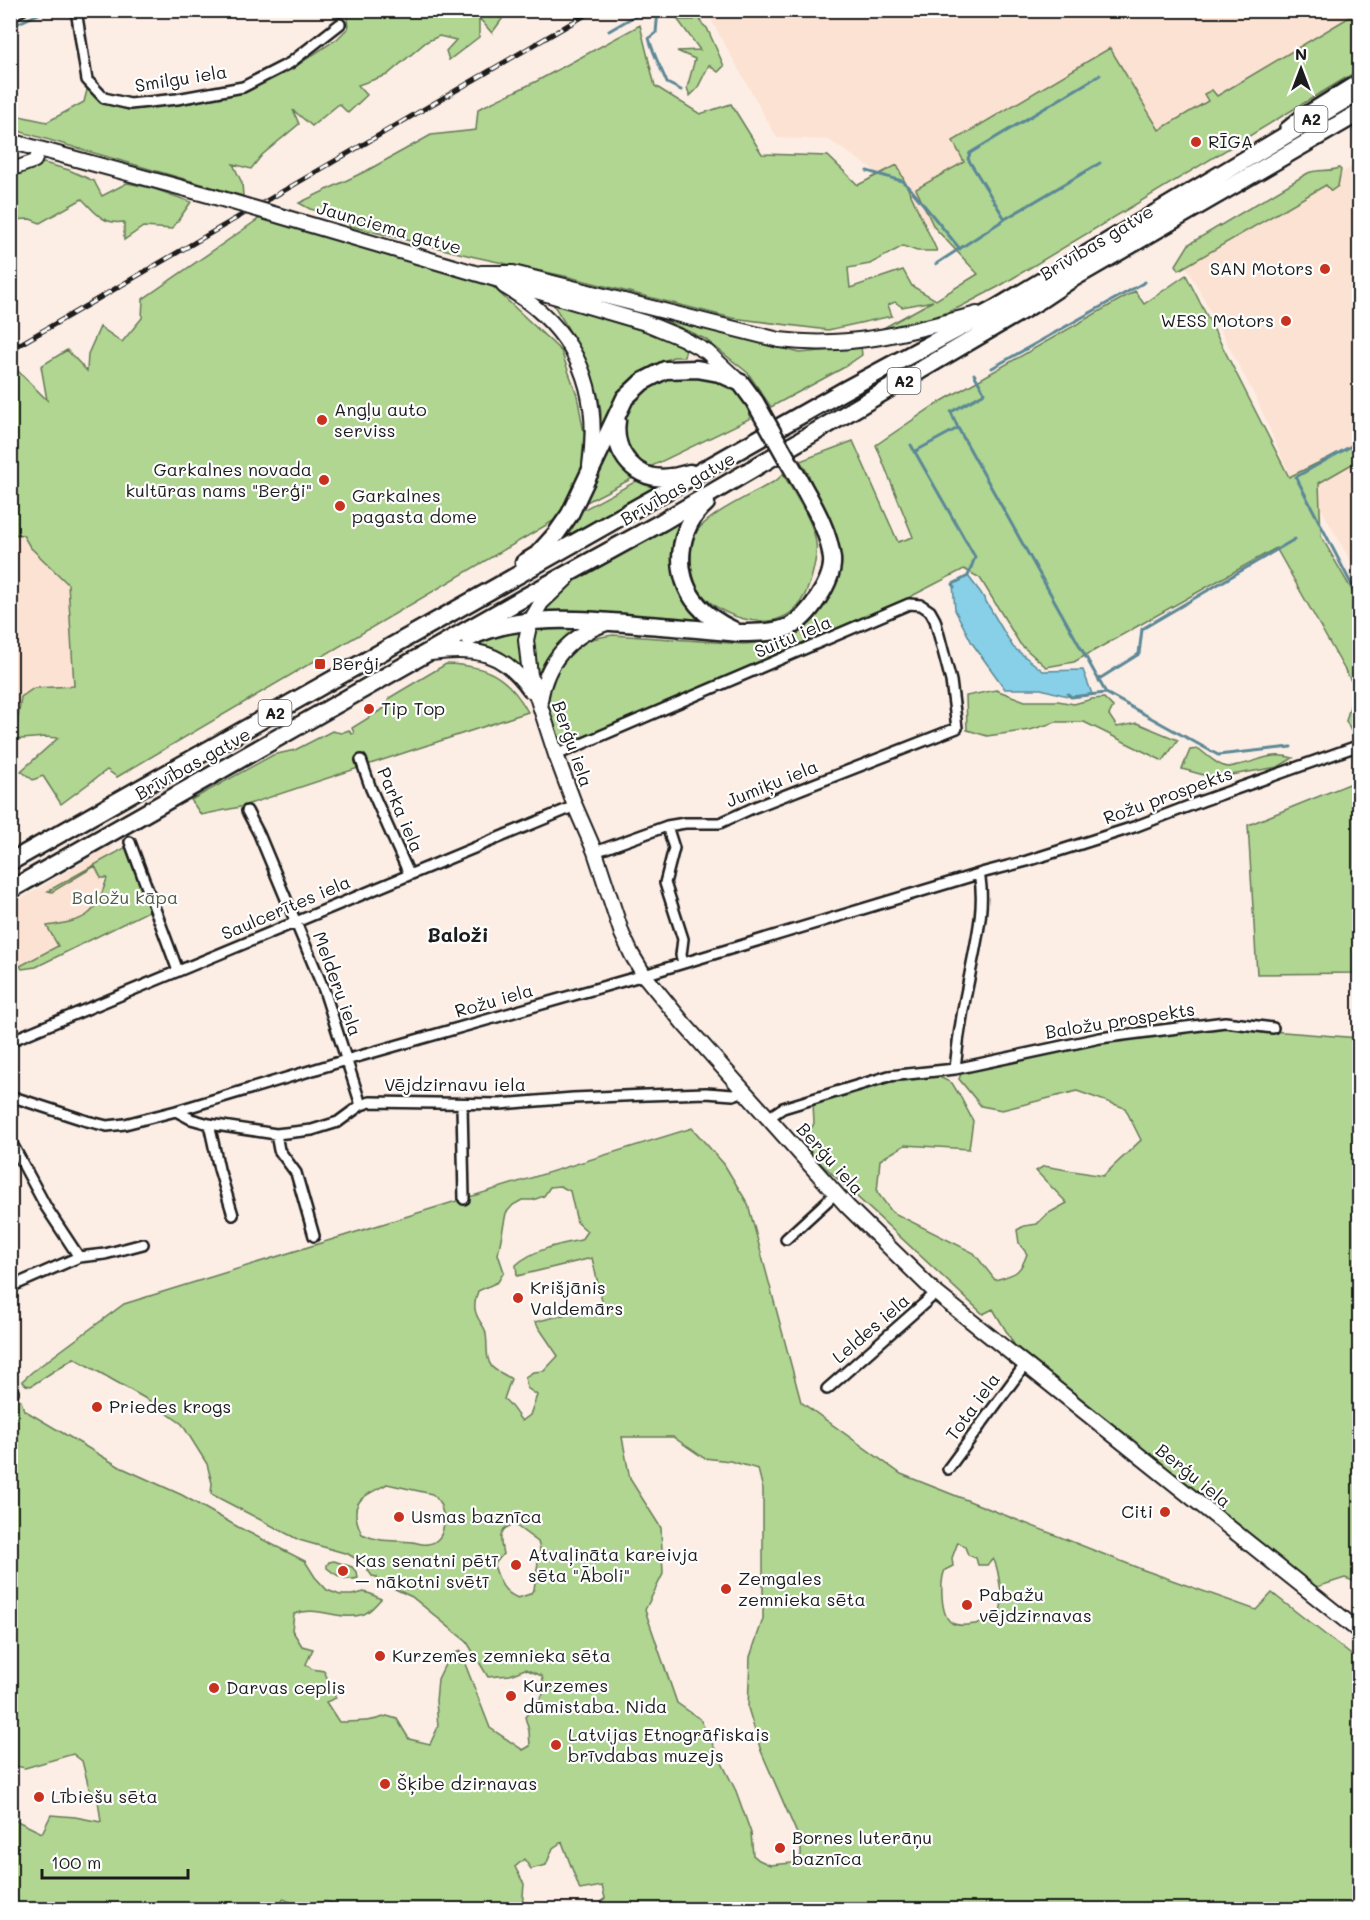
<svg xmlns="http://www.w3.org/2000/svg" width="1370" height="1920" viewBox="0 0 1370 1920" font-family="Mali,sans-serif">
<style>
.built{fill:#fce2d3}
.green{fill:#b0d692;stroke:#667957;stroke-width:1.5;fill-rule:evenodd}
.water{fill:#87d0e8;stroke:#5c8896;stroke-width:1.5}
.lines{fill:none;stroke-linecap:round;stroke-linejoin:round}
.stream{stroke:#5c8896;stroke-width:3}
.minor-casing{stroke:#1c1c1c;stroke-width:14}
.tertiary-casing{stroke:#1c1c1c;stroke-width:16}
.secondary-casing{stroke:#1c1c1c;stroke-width:18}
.trunk-casing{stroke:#1c1c1c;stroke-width:21}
.minor{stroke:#fff;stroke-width:9}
.tertiary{stroke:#fff;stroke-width:12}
.secondary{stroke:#fff;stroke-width:14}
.trunk{stroke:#fff;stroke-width:16}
.rail-casing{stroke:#1c1c1c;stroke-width:5}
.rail{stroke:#fff;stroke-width:3;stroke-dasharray:9;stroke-linecap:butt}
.secondary-bridge-casing{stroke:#1c1c1c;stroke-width:18;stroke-linecap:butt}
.trunk-bridge-casing{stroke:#1c1c1c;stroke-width:21;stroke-linecap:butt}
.secondary-bridge{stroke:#fff;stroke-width:14}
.trunk-bridge{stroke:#fff;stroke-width:16}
.poi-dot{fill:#c8321e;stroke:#fff;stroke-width:2}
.labels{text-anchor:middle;stroke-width:4.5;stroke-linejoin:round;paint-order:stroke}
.shield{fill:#fff;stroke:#606060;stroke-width:1.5}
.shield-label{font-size:16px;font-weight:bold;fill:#1c1c1c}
.street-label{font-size:18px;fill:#1c1c1c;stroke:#fff}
.poi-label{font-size:18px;fill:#1c1c1c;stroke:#fff;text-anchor:start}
.park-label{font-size:18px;fill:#505d45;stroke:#fff}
.neighbourhood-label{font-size:20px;font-weight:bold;fill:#1c1c1c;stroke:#fff}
</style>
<rect width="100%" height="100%" fill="#fdeee5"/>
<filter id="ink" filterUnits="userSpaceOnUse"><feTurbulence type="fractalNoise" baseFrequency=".0167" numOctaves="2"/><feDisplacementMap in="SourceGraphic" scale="12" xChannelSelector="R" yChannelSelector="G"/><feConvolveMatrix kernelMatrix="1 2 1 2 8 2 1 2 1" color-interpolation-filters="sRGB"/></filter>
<g filter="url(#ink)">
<path class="built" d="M 1359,10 L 1360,17 L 1348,18 L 1159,130 L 1109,48 L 964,162 L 960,163 L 980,197 L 933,230 L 871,168 L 829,140 L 777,138 L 706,11 Z
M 1359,163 L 1359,576 L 1319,505 L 1291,479 L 1257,400 L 1184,262 Z
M 10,532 L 20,532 L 30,547 L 68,584 L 74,687 L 11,740 Z
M 113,844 L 100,897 L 92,911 L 58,946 L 20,966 L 11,950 L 11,905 Z"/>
<path class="green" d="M 501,10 L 505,15 L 492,33 L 479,18 L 479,37 L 449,60 L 446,51 L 456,40 L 439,36 L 426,42 L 387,75 L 358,85 L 367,95 L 348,113 L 339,104 L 312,126 L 293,110 L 299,124 L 262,155 L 251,169 L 233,164 L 242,183 L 243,196 L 11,129 L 10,114 L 47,122 L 84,102 L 89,82 L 90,87 L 133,108 L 190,103 L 245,91 L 293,68 L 337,39 L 348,28 L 347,17 L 356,11 Z
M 693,11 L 699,11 L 701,23 L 707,28 L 724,66 L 718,72 L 709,65 L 697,89 L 690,96 L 687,88 L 695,59 L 677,51 L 700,50 L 678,20 L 694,20 Z
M 1359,17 L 1359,70 L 998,287 L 960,307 L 931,319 L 876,332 L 933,301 L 902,307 L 895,302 L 888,305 L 892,316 L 828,330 L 732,318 L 569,277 L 475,257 L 350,226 L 345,217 L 310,209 L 299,203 L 368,170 L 431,135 L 476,130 L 478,109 L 537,81 L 640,25 L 655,86 L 700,114 L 731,104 L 762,154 L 828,156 L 858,185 L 897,165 L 937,251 L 917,251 L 903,246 L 870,264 L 848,268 L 850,288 L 903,270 L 912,286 L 936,300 L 978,274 L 934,227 L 916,189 L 964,162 L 953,141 L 1110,48 L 1159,130 L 1208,101 L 1204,94 L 1212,90 L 1217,96 L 1348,18 Z
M 44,163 L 69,170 L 94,181 L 102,196 L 127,183 L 152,188 L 191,202 L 172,229 L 143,227 L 124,240 L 124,222 C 103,225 96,213 82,199 L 40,223 L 30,219 L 11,220 L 11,175 Z
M 1339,168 L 1341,170 L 1338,186 L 1331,191 L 1326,185 L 1179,270 L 1176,265 L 1189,244 L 1308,173 C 1318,169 1329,172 1339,168 Z
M 260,218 L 492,286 L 561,351 L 577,395 L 584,433 L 581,476 L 560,517 L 117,777 L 107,770 L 61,804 L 43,776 L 33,780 L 21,771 L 58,738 L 45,737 L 11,740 L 11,728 L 17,727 L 21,697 L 34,688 L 74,686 L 68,584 L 30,547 L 23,535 L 11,534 L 11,366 L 12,365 L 47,400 L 41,366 L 67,350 L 87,371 L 88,354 L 100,327 L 122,342 L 142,318 L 143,299 Z
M 1186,275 L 1289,477 L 1359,443 L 1359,460 L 1319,483 L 1321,536 L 1359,603 L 1360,733 L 1353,735 L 1346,721 L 1355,688 L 1276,548 L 1074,662 L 1046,667 L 1020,644 L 980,578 L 964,569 L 904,600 L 562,750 C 558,739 552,727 550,715 C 545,692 556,664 574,648 C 585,639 600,637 613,635 L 744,644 L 768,642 L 787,636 L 815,618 L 833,585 L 816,494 L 808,473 L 800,461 L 853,441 L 898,542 L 913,537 L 876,445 L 935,405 L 1135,291 L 1144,304 Z
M 562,302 L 651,330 L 686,349 L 684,357 L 673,357 L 639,372 L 608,416 L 599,437 C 600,430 601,422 601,414 C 599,378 572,334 553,304 Z
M 651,314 L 800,353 L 861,347 L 862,355 L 843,368 L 771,407 L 748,373 L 705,339 Z
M 665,377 L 710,377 L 741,392 L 751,418 L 648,468 L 633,460 C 630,452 624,442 623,433 C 619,403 643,389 665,377 Z
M 611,436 L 637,476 L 579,506 Z
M 783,474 C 793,492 814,522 816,543 C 818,554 814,568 811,579 C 807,591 803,601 794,610 C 768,634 714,616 698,588 C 693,580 692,571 691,562 C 691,552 691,541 697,531 C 710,513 756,492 777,480 Z
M 642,478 L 656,487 L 563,538 L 561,533 L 577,513 Z
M 681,520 L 678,532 L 700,617 L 699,623 L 539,616 C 558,579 644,540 681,520 Z
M 533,625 L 586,625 C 561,639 554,653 541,678 L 535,677 L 531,659 Z
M 524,626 L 524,667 L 520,670 L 473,647 L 472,641 Z
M 446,664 C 486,665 508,676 528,712 L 240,807 L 201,815 L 191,800 L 273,755 L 295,750 L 332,731 L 341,733 L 349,730 L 351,734 L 354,733 L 352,728 L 386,707 L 389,698 Z
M 996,690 L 1025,701 L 1058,701 L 1074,704 L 1092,699 L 1104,698 L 1113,707 L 1109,715 L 1117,727 L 1137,723 L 1178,740 L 1163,761 L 1084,722 L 1056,722 L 1030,730 L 987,736 L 967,730 L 966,696 Z
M 1199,749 C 1207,755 1218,766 1228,767 C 1231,767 1234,766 1237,765 C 1259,762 1270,751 1293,758 L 1278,767 L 1214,778 L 1182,769 L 1190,750 Z
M 1359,780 L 1359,973 L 1257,974 L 1248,825 Z
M 128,846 L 153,909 L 36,967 L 22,969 L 20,966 L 58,946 L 47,926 C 86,920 95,918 107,878 L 101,878 L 95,866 L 52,892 L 48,891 Z
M 1221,1025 L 1271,1031 L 1359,1038 L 1359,1583 L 1345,1578 L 1314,1588 L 1018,1351 L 993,1309 L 983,1314 L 812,1155 L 807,1139 L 814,1123 L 813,1103 L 905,1077 L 935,1075 L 952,1083 L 960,1096 L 973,1121 L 969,1149 L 905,1145 L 880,1160 L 877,1192 L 892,1212 L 974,1253 L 995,1280 C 1015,1274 1020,1274 1027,1254 L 1019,1243 L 1017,1230 L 1024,1226 L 1037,1224 L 1047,1214 L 1067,1203 L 1036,1171 L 1044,1166 L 1103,1176 L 1141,1140 L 1125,1108 L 1077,1091 L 1002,1110 L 981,1106 L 959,1079 L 962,1071 L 1040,1052 Z
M 692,1128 L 724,1164 L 748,1204 L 801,1402 L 901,1474 L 1141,1569 L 1256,1610 L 1272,1593 L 1359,1661 L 1359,1909 L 596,1909 L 605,1898 L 602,1886 L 580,1890 L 562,1842 L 553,1848 L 546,1865 L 531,1869 L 524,1859 L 515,1867 L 524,1884 L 522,1909 L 340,1910 C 325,1894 319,1905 302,1905 C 294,1906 290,1901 283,1899 L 279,1910 L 11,1910 L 11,1818 L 42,1833 L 51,1815 L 75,1817 L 101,1822 L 98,1800 L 89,1788 L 82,1761 L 73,1754 L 25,1768 L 11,1765 L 10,1396 L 12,1392 L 21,1401 L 24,1410 L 120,1467 L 182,1495 L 238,1527 L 305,1561 L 315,1577 L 327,1590 L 340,1595 L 352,1595 L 364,1592 L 371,1594 L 381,1599 C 376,1604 370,1612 364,1614 C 340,1622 318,1605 294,1614 L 292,1630 L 302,1646 L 313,1649 L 306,1664 L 312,1669 L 324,1671 C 329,1680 331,1690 336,1698 L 326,1702 L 339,1722 C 360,1721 367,1723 387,1716 L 397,1719 L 409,1739 L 430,1744 L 438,1727 L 436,1701 L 438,1679 L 449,1656 L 460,1651 L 490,1728 L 523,1750 L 530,1746 L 529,1731 L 525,1717 L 536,1705 L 545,1691 L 542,1676 L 525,1669 L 510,1675 L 488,1677 L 467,1642 L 412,1597 L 378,1581 L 377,1577 L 372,1576 L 363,1563 L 348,1554 L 299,1540 L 211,1494 L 212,1483 L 207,1464 L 182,1424 L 148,1400 L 74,1358 L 31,1386 L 26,1385 L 22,1381 L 32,1372 L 124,1304 ZM 560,1186 L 570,1191 L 577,1222 L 587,1231 L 581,1240 C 560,1244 532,1250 516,1265 L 517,1276 L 592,1258 L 603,1305 L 535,1322 L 558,1356 L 544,1371 L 533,1372 L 525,1377 L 527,1388 L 537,1395 L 530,1415 L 522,1421 C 515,1413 512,1405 504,1399 L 511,1379 C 505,1374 495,1371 492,1367 C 484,1357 489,1342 485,1330 C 482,1323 476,1318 475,1309 C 474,1303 476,1297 478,1291 L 498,1282 L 504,1272 L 498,1254 L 506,1213 L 513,1205 L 522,1200 L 533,1200 L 544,1196 L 550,1187 ZM 622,1437 L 673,1437 L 704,1458 L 730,1461 L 758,1469 L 763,1489 L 763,1619 L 750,1657 L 748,1708 L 761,1751 L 801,1843 L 801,1855 L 798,1860 L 792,1863 L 770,1865 L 759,1860 L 753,1855 L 751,1833 L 736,1791 L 700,1719 L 677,1703 L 645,1610 L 663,1574 L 661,1528 L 630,1479 ZM 387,1484 L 432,1494 C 447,1504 450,1543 427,1544 C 423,1545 417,1543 413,1542 C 393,1540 381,1543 362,1534 C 346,1501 363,1497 387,1484 ZM 515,1525 L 538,1542 L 540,1549 L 534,1589 L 530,1594 L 518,1598 C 502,1592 499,1580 494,1565 L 503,1554 C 500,1540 497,1527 515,1525 ZM 958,1542 L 965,1547 L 968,1555 L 976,1558 L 978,1565 L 987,1565 L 993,1559 C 998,1566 998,1575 1000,1585 C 1005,1609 1001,1621 975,1624 C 968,1625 959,1627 952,1623 C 940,1616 940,1581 945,1570 L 953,1566 L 952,1558 Z
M 334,1561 L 352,1567 L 357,1573 L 358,1578 C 346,1582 336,1576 327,1568 L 327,1565 L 329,1562 Z"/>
<path class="water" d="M 968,576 L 981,593 L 1013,647 L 1043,671 L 1083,670 L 1092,694 L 1071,697 L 1041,689 L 1005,689 L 972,643 L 955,610 L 953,584 Z"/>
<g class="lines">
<path class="stream" d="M 658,10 L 656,33 L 649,38 C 653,54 661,68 667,83 L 681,90
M 10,27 L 47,10
M 609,31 L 645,10
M 867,171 L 902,181 L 909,187 L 960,249
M 1005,219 L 968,159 L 970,153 L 1100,75
M 936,264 L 1005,219 L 1100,163
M 992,368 L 1145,282
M 974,374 L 984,392 L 983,394 L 951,412 L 958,428 L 1106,693
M 1360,441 L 1296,477 L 1360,601
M 911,445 L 975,557 L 968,576 L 953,584 L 954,587
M 914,452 L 958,428
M 1099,679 L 1139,654 L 1142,629 L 1295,539
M 1068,694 L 1071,697 L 1106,693 L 1218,755 L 1291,747"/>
<defs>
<path id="minor" d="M 76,10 L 87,80 L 104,98 L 130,104 L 177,99 L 243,87 L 290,63 L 340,24
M 10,15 L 22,10
M 1285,128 L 1302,114 L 1360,78
M 556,755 L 909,604 L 921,605 L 930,611 L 935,620 L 951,681 L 957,728 L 755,807 L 720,823 L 685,823 L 667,826 L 595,852
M 361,760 L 371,789 L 409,874
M 247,811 L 259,834 L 324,990 L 361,1105
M 667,826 L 674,848 L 665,883 L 683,939 L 681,955 L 683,963
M 130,842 L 178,971
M 10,1041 L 575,806
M 955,1069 C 958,1037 963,1006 970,974 C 976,942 986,905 979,874
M 10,1096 L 87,1121 L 107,1126 L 125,1124 L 176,1111 L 346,1060 L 644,975 L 985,872 L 1027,861 L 1134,827 L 1202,801 L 1360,745
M 462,1105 L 464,1199
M 176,1111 L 191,1119 L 209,1124 L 276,1134 L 312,1130 L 338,1122 L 361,1105 L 370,1102 L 500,1104 L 573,1098 L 647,1095 L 706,1093 L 733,1095 L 745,1091
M 768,1118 L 783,1108 L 889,1076 L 955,1069 L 1100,1038 L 1225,1022 L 1273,1028
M 209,1124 L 219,1169 L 233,1215
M 276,1134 L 279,1150 L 296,1173 L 314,1236
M 10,1140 L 46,1207 L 79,1257
M 786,1239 L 836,1193
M 10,1287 L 79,1257 L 105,1254 L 143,1244
M 827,1389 L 936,1293
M 948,1469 L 1025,1365"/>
<path id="tertiary" d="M 10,170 L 35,161 L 40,149
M 10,1391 L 12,1392"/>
<path id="secondary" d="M 10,141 L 212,196
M 393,249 L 646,323 L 682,338 L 707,352 L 735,378
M 481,273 L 513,273 L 779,340 C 852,349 908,332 977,314
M 504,286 C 574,326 602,386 590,466
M 567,578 L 541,603 L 530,622 L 526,640 L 530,675 L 556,755 L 575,806 L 595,852 L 622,934 L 632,955 L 644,975 L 684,1024 L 847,1206 L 936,1293 L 1360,1632
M 430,653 C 475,647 503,651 530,690
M 540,701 C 546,661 569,636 607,623"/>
<path id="trunk" d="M 617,421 C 612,453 637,483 671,477 C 677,477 684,474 690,473
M 706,503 C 677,528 672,575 698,605 C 707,616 720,624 733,630
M 524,563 L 537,555 L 556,534 L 570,514 L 625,398 L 642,382 L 665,370 L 697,369 L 719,373 L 741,383 L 755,402
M 469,638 C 521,612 590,620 647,625 C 677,627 708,630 739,633 C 755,633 774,633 789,627 C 808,618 834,580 832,559 C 829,530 812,503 798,478
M 10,862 L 845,390 L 995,309 L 1360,91
M 10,890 L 527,596 L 662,522 L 1040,300 L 1070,280 L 1360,112"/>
</defs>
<use href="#minor" class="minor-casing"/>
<use href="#tertiary" class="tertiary-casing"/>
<use href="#secondary" class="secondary-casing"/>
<use href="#trunk" class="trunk-casing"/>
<use href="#minor" class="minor"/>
<use href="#tertiary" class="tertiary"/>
<use href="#secondary" class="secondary"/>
<use href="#trunk" class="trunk"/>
<defs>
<path id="rail" d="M 10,350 L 594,10"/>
</defs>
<use href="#rail" class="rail-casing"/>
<use href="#rail" class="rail"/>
<defs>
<path id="secondary-bridge" d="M 212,196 L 393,249"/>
<path id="trunk-bridge" d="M 755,402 L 798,478"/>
</defs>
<use href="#secondary-bridge" class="secondary-bridge-casing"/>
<use href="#trunk-bridge" class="trunk-bridge-casing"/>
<use href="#secondary-bridge" class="secondary-bridge"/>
<use href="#trunk-bridge" class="trunk-bridge"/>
</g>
</g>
<g class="poi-dot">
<circle cx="1196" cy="142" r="6"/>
<circle cx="1325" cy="269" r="6"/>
<circle cx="1286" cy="321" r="6"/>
<circle cx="322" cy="420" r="6"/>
<circle cx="324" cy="480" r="6"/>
<circle cx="340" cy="506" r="6"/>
<rect x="314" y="658" width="12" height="12" rx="3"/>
<circle cx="369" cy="709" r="6"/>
<circle cx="518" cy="1298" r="6"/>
<circle cx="97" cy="1407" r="6"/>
<circle cx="1165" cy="1512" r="6"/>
<circle cx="399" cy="1517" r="6"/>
<circle cx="516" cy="1565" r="6"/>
<circle cx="343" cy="1571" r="6"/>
<circle cx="726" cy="1589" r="6"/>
<circle cx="967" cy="1605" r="6"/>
<circle cx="380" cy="1656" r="6"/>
<circle cx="214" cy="1688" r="6"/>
<circle cx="511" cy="1696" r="6"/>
<circle cx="556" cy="1745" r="6"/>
<circle cx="385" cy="1784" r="6"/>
<circle cx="39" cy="1797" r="6"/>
<circle cx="780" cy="1848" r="6"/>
</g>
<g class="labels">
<g class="shield">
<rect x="1294.5" y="106" width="33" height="26" rx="4.5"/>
<rect x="887.5" y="368" width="33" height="26" rx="4.5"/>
<rect x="258.5" y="700" width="33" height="26" rx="4.5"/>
</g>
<g class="shield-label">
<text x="1311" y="125">A2</text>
<text x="904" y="387">A2</text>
<text x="275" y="719">A2</text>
</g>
<g class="street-label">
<text transform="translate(181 79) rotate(-9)" y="6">Smilgu iela</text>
<text transform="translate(389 228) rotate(16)" y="6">Jaunciema gatve</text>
<text transform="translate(1097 243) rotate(-31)" y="6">Brīvības gatve</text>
<text transform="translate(678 489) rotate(-30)" y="6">Brīvības gatve</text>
<text transform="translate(793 637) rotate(-23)" y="6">Suitu iela</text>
<text transform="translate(572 744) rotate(71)" y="6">Berģu iela</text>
<text transform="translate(193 764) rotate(-29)" y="6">Brīvības gatve</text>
<text transform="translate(772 784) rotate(-22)" y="6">Jumiķu iela</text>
<text transform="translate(1168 796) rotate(-20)" y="6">Rožu prospekts</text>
<text transform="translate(400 810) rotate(67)" y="6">Parka iela</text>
<text transform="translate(286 908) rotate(-23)" y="6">Saulcerītes iela</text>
<text transform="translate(337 984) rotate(70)" y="6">Melderu iela</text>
<text transform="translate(494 1001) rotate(-16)" y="6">Rožu iela</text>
<text transform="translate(1120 1021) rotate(-9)" y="6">Baložu prospekts</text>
<text x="455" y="1091">Vējdzirnavu iela</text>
<text transform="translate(830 1159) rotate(48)" y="6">Berģu iela</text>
<text transform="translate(871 1329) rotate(-41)" y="6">Leldes iela</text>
<text transform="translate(973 1407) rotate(-54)" y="6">Tota iela</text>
<text transform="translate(1193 1476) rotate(39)" y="6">Berģu iela</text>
</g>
<g class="poi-label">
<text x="1208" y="148">RĪGA</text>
<text x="1313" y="275" text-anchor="end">SAN Motors</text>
<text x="1274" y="327" text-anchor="end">WESS Motors</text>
<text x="334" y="416">Angļu auto<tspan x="334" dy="21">serviss</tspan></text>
<text x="312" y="476" text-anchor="end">Garkalnes novada<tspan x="312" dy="21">kultūras nams "Berģi"</tspan></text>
<text x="352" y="502">Garkalnes<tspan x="352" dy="21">pagasta dome</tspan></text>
<text x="332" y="670">Berģi</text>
<text x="381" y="715">Tip Top</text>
<text x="530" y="1294">Krišjānis<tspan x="530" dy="21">Valdemārs</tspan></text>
<text x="109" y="1413">Priedes krogs</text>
<text x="1153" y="1518" text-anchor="end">Citi</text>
<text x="411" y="1523">Usmas baznīca</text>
<text x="528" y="1561">Atvaļināta kareivja<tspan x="528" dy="21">sēta "Āboli"</tspan></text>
<text x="355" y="1567">Kas senatni pētī<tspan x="355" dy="21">– nākotni svētī</tspan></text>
<text x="738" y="1585">Zemgales<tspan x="738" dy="21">zemnieka sēta</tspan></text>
<text x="979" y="1601">Pabažu<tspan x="979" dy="21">vējdzirnavas</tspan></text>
<text x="392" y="1662">Kurzemes zemnieka sēta</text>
<text x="523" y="1692">Kurzemes<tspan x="523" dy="21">dūmistaba. Nida</tspan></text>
<text x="226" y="1694">Darvas ceplis</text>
<text x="568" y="1741">Latvijas Etnogrāfiskais<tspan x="568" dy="21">brīvdabas muzejs</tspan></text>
<text x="397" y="1790">Šķibe dzirnavas</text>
<text x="51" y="1803">Lībiešu sēta</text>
<text x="792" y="1844">Bornes luterāņu<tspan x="792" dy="21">baznīca</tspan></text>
</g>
<g class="park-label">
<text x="125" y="904">Baložu kāpa</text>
</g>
<g class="neighbourhood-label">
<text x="458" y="942">Baloži</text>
</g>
</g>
<rect width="1370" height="1920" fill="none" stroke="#fff" stroke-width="36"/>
<rect x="18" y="18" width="1334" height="1884" fill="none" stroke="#1c1c1c" stroke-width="2" filter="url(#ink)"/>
<g transform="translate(1301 69)" stroke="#ffffff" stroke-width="4.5" paint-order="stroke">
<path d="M0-4.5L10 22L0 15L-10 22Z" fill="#1c1c1c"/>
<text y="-9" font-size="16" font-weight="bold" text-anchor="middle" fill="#1c1c1c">N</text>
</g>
<path d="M42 1869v9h146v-9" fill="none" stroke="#1c1c1c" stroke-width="3"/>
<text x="51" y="1869" font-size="18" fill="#1c1c1c" stroke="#ffffff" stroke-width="4.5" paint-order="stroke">100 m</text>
</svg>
